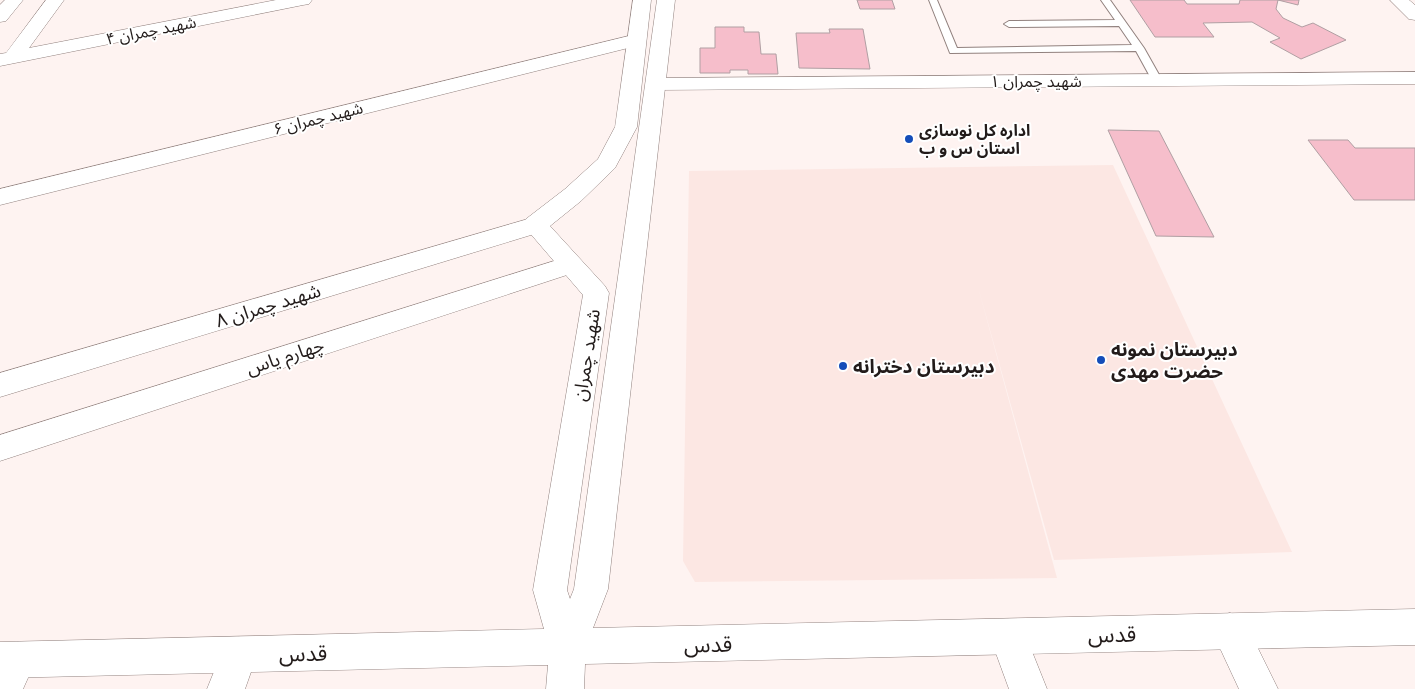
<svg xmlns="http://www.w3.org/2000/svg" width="1415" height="689" viewBox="0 0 1415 689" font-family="Figtree,'Noto Sans Arabic',sans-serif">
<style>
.built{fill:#fce7e3}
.building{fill:#f6becb;stroke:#b09fa3}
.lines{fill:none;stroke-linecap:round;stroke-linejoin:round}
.lane-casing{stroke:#91817e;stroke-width:2}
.street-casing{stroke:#91817e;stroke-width:1}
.secondary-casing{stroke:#91817e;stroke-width:1}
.lane{fill:#fff;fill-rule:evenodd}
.street{fill:#fff;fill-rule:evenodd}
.secondary{fill:#fff;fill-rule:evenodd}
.poi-dot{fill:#144db9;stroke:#fff;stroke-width:2}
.labels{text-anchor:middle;stroke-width:4;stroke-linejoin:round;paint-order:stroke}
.far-street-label{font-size:16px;fill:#221b1a;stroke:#fff}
.far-poi-label{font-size:16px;font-weight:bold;fill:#221b1a;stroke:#fff;text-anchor:start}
.street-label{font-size:19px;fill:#221b1a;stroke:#fff}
.poi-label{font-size:19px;font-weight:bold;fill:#221b1a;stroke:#fff;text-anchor:start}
.near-street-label{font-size:22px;fill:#221b1a;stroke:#fff}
</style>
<rect width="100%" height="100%" fill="#fef3f1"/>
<path class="built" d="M 1113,165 L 1292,552 L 1054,560 L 978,287 L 1057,578 L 695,582 L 683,561 L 689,171 Z"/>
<path class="building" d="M 857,0 L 892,0 L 895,9 L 860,9 Z
M 1130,0 L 1184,0 L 1187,4 L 1239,4 L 1240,0 L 1299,0 L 1298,5 L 1278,0 L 1276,9 L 1283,18 L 1302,27 L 1313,23 L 1346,40 L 1301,59 L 1270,42 L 1280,38 L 1252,22 L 1203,23 L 1214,37 L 1155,37 Z
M 715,27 L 744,27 L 744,32 L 759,32 L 761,54 L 776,54 L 778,74 L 748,74 L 748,70 L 730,70 L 730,73 L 700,73 L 700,48 L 715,48 Z
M 829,29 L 863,29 L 870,69 L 799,68 L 796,33 L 830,33 Z
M 1108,130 L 1159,131 L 1214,237 L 1156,236 Z
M 1308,140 L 1348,140 L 1355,148 L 1415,148 L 1415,200 L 1354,200 Z"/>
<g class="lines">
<defs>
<path id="lane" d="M 929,0 L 937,0 L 957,48 L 1132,45 L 1119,26 L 1009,27 L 1004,24 L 1009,21 L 1115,20 L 1101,0 L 1110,0 L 1144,48 L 1162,80 L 1161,82 L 1153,82 L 1136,51 L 950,53 Z"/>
<path id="street" d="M 637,34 L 644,36 L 646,40 L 644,44 L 0,205 L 0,189 Z
M 1415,72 L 1415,84 L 656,90 L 649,88 L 646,84 L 649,80 L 656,78 Z
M 535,217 L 544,219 L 547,225 L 544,231 L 0,397 L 0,373 Z
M 570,256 L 579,259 L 583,265 L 579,271 L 0,461 L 0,435 Z
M 1230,613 L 1243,618 L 1278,689 L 1239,689 L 1212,631 L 1217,618 Z
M 1008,619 L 1021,624 L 1047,689 L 1009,689 L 990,637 L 995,624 Z
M 239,637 L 252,642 L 257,655 L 245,689 L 207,689 L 226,642 Z
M 18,642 L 31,647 L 36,660 L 23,689 L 0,689 C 0,666 0,652 18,642 Z"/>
<path id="secondary" d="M 5,0 L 23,0 L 6,21 L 0,22 L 0,5 Z
M 46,0 L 64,0 L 29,48 L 276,0 L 312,0 L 309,4 L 303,5 L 0,66 L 0,54 L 6,53 Z
M 633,0 L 651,0 L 637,127 L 615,168 L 581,201 L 550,226 L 605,286 L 609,293 L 567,590 L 570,599 L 574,589 L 657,0 L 675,0 L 608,589 L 593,628 L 1415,609 L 1415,645 L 585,664 L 584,689 L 546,689 L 548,665 L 0,678 L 0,642 L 544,629 L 533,590 L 583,295 L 523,225 L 526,219 L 565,189 L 598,159 L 615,127 Z
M 1390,0 L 1409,0 L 1415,5 L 1415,20 L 1409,19 Z"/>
</defs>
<use href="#lane" class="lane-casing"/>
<use href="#street" class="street-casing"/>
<use href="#secondary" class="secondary-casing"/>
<use href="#lane" class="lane"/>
<use href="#street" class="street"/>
<use href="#secondary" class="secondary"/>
</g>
<g class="poi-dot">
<circle cx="909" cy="139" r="5"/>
<circle cx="1101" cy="360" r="5"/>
<circle cx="843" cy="366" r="5"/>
</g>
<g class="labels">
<g class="far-street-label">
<text transform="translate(151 30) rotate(-11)" y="6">شهید چمران ۴</text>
<text x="1036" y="87">شهید چمران ۱</text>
<text transform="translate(318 118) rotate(-14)" y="6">شهید چمران ۶</text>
</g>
<g class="far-poi-label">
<text x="919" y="136">اداره کل نوسازی<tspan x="919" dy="18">استان س و ب</tspan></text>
</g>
<g class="street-label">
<text transform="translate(268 305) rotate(-17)" y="7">شهید چمران ۸</text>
<text transform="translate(586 355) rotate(-81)" y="7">شهید چمران</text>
<text transform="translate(285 356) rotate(-18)" y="7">چهارم یاس</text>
</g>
<g class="poi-label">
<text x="1111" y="356">دبیرستان نمونه<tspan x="1111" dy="22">حضرت مهدی</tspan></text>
<text x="853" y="373">دبیرستان دخترانه</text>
</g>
<g class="near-street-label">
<text transform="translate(1112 634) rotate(-1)" y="8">قدس</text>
<text transform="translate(708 644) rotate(-1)" y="8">قدس</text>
<text transform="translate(303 653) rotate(-1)" y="8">قدس</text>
</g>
</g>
</svg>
